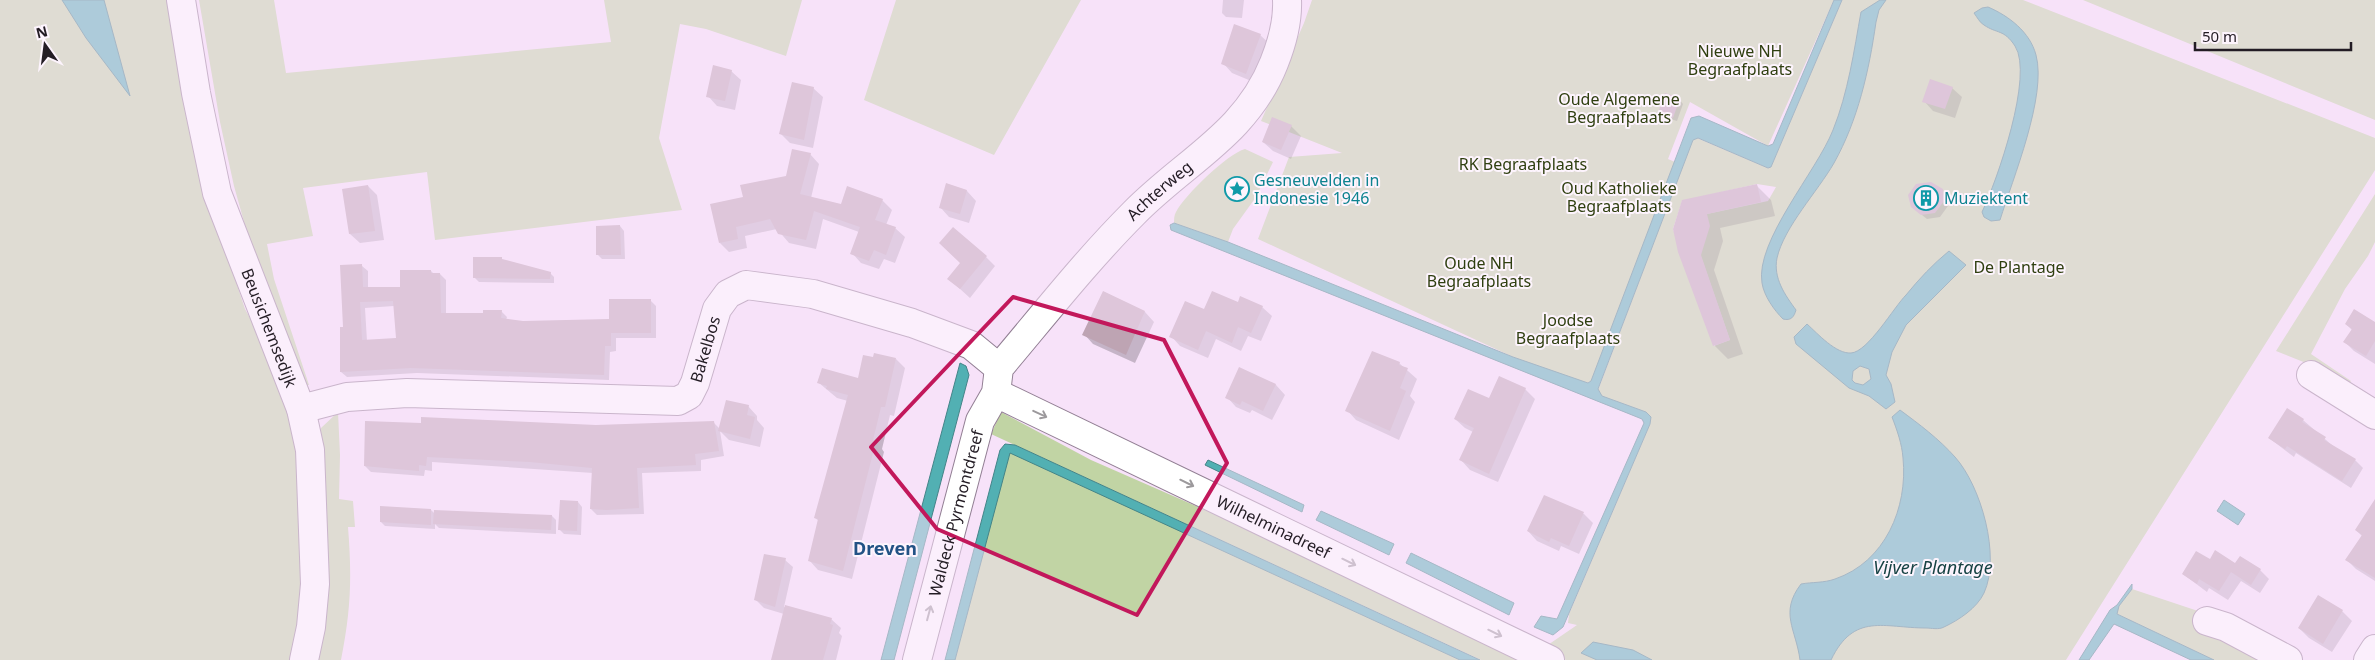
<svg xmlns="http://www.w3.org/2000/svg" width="2375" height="660" viewBox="0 0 2375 660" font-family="'Noto Sans',sans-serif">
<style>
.green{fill:#c1d4a4;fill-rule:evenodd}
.water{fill:#52b0b3;stroke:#448488;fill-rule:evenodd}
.shadow{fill:#0003;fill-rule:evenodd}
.building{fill:#bea4b3;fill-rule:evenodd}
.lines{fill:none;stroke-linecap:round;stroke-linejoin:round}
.minor-casing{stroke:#927f94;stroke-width:30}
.minor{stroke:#fff;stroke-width:28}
.oneway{stroke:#9c999c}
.marked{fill:none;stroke:#c2185b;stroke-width:4;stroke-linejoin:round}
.labels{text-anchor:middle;stroke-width:4;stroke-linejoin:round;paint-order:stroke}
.park-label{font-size:16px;fill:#2f3f10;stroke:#fdf4fd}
.culture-label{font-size:16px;fill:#0d838f;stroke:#fdf4fd;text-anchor:start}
.street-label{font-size:16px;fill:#231c24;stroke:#fdf4fd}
.neighbourhood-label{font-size:18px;font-weight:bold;fill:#225285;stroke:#fdf4fd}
.water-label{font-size:18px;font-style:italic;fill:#164243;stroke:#fdf4fd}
</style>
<rect width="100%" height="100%" fill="#f7e2f9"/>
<path class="green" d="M 0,0 L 171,0 L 201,176 L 245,309 L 269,352 L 297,434 L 305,547 L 295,660 L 0,660 Z
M 199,0 L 274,0 L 286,73 L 611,42 L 604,0 L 802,0 L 786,56 L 706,29 L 680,24 L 659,138 L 682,210 L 435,240 L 427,172 L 303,188 L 313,236 L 267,244 L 274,279 L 309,385 L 306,385 L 260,279 L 234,186 L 220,122 Z
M 896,0 L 1081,0 L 994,155 L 864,100 Z
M 1312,0 L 1834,0 L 1768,146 L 1690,102 L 1668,159 L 1675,162 L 1591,382 L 1585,383 L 1513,357 L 1258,239 L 1289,157 L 1342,153 L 1261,121 L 1304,23 Z
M 1842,0 L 2023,0 L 2375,138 L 2375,170 L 2066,660 L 1566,660 L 1542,649 L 1577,625 L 1568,623 L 1569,614 L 1650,424 L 1646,412 L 1601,396 L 1598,390 L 1693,139 L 1697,138 L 1768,168 L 1771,167 ZM 1757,184 L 1776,187 L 1768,201 L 1707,214 L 1697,245 L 1730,340 L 1714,346 L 1673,229 L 1682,201 Z
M 2083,0 L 2375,0 L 2375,120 Z
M 1245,149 L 1273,162 L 1256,197 L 1233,229 L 1228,242 L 1174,223 C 1174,220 1174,215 1176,212 C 1185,195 1227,154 1245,149 Z
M 2375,194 L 2375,242 L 2368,256 L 2345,289 L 2311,354 L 2351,381 L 2346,388 L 2306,363 L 2276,351 Z
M 338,412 L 340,455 L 339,499 L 353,501 L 355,527 L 348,527 C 352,577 351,610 341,660 L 313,660 L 318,439 L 321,428 Z
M 1001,412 L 1091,460 L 1244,527 L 1529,660 L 1481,660 L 991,434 Z
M 1009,453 L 1013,453 L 1460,660 L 955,660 Z
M 2132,589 L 2207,614 L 2267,660 L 2214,660 L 2117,614 L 2119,606 Z"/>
<path class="water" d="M 62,0 L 104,0 L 130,96 L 86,38 Z
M 1834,0 L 1842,0 L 1771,167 L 1768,168 L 1698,138 L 1693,140 L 1598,389 L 1602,396 L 1646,412 L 1651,417 L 1650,424 L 1563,627 L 1553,635 L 1534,627 L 1541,616 L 1557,619 L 1644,423 L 1642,419 L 1171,230 L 1170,225 L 1174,223 L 1228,242 L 1513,357 L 1588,383 L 1591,381 L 1691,118 L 1699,116 L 1768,146 L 1773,144 Z
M 1880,0 L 1886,0 L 1879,10 L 1876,22 C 1869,71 1858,120 1834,163 C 1818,191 1784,227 1777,258 C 1773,278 1785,295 1796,310 C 1794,317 1791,321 1783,319 C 1774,310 1764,296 1762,283 C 1755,241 1817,171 1833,130 C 1848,93 1854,51 1861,12 Z
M 1988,7 C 2009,16 2030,32 2036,55 C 2047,96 2013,178 2000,220 L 1991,221 L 1984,217 L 1982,212 C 1997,181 2034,75 2015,46 C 2004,29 1997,34 1984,25 C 1980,23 1977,17 1974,13 L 1982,8 Z
M 1949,251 L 1966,265 L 1906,325 L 1892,352 L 1886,375 L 1891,384 L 1895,402 L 1886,409 L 1869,396 L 1849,388 L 1796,344 L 1794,337 L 1807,324 C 1818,334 1836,354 1851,353 C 1868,352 1894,307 1906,295 C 1919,279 1933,264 1949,251 ZM 1860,366 L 1869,369 L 1871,379 L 1863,385 L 1855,383 L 1852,380 L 1853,371 Z
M 960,363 L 966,366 L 969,375 L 894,660 L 881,660 Z
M 1900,410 C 1919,424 1939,439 1955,457 C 1981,486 2001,556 1984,593 C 1977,608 1959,620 1944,627 C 1939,630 1931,628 1926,628 C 1884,628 1854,612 1831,660 L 1800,660 C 1796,629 1779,613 1801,584 C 1812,582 1824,583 1835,579 C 1885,562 1908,508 1903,458 C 1902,444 1897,430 1892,417 Z
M 1005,444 L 1015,445 L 1480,660 L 1460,660 L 1010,453 L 955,660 L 945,660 L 1000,450 Z
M 1208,460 L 1304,505 L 1302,512 L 1205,465 Z
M 2224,500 L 2245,514 L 2238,525 L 2217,511 Z
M 1321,511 L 1394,544 L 1389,555 L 1316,520 Z
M 1411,553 L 1514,603 L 1509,615 L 1406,563 Z
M 2132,584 L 2132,589 L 2119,606 L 2117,614 L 2214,660 L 2191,660 L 2114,624 L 2089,660 L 2079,660 L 2110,610 L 2117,605 Z
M 1593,642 L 1633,650 L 1652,660 L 1597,660 L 1581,653 Z"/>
<path class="shadow" d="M 1223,0 L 1244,0 L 1242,18 L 1226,17 L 1222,13 Z
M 1260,35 L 1270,44 L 1256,83 L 1232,73 L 1223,63 Z
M 731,71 L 741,80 L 735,110 L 717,106 L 708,96 Z
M 813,88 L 823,97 L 813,148 L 790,143 L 781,134 Z
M 1952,88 L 1962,97 L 1955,118 L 1933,111 L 1924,101 Z
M 1679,99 L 1683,104 L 1677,121 L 1664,117 L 1659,112 Z
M 1291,126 L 1301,136 L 1291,159 L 1273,151 L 1263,142 Z
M 810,154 L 819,164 L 811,198 L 842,205 L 882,200 L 892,210 L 886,225 L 895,228 L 905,237 L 895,263 L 884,259 L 879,269 L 861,263 L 852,253 L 859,232 L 823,219 L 816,249 L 789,243 L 777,229 L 745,236 L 747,248 L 729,252 L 720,243 L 744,198 L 787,177 Z
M 947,185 L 967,191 L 976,201 L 969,223 L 949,217 L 940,207 Z
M 368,186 L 377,195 L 384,240 L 360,243 L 350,234 Z
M 1757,186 L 1771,200 L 1775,216 L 1720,228 L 1723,241 L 1714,270 L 1743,354 L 1728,359 L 1714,345 L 1683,202 Z
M 1942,190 L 1947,195 L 1948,206 L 1940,217 L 1927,219 L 1917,211 Z
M 620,226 L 624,231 L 625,259 L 602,259 L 598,255 Z
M 986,257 L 995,266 L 970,298 L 949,279 L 962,263 Z
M 504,261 L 550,273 L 554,277 L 554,283 L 479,282 L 474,277 Z
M 362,266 L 368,271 L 368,288 L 401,288 L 431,271 L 434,274 L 440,274 L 446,280 L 446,314 L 484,314 L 501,311 L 507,317 L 506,320 L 523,323 L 610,320 L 650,300 L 656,306 L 656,338 L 616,338 L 616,351 L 610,352 L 609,380 L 417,373 L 347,377 L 341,372 L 344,328 ZM 394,306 L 397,339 L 367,341 L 365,308 Z
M 1104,292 L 1145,312 L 1154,322 L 1135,363 L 1093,344 L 1084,334 Z
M 1238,304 L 1262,307 L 1272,316 L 1261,341 L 1248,336 L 1241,351 L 1216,339 L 1208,358 L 1180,346 L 1171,336 L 1204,311 Z
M 2346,324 L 2375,324 L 2375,364 L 2354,351 L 2345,342 L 2352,330 Z
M 896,359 L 905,368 L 894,416 L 890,415 L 882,449 L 884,452 L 852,579 L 818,570 L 809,560 L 819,521 L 815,518 L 848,401 L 837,398 L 819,383 L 858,380 Z
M 1399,363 L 1417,379 L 1410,396 L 1415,402 L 1399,440 L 1356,420 L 1347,410 Z
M 1240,369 L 1276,385 L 1285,395 L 1272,420 L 1252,410 L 1250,413 L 1236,407 L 1227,397 Z
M 1525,389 L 1535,399 L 1498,482 L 1470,470 L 1461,460 L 1473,432 L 1465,428 L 1455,419 L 1490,400 Z
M 748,406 L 757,416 L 757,420 L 764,428 L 760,447 L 729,440 L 720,431 L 724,456 L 701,460 L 701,471 L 642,473 L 644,514 L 597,515 L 591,509 L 593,473 L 432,462 L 432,471 L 425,470 L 424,476 L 371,472 L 365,466 L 422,424 L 596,426 L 714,423 L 720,429 Z
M 2287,410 L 2303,420 L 2333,446 L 2355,460 L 2363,468 L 2351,488 L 2296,453 L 2294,457 L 2269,438 Z
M 1544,497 L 1584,514 L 1593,523 L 1579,554 L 1561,546 L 1559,551 L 1537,541 L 1528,531 Z
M 578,502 L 582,507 L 581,535 L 564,534 L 560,530 Z
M 431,510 L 435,514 L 552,516 L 556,520 L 556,534 L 439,528 L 435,524 L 435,529 L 385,526 L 381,522 Z
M 2375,510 L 2375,581 L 2356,569 L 2347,560 L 2362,536 L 2356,530 Z
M 785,560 L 793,567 L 784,607 L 831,619 L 841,628 L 839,633 L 842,636 L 836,660 L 772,660 L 784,614 L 764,608 L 756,600 Z
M 2236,565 L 2260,570 L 2269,579 L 2260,593 L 2241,581 L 2228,600 L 2209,588 L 2207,592 L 2183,574 Z
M 2319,597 L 2342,611 L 2352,621 L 2332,652 L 2309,638 L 2299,628 Z"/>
<path class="building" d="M 1234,24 L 1261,34 L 1246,74 L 1221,64 Z
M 713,65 L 732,70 L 725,101 L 706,97 Z
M 1930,79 L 1953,87 L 1945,109 L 1922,102 Z
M 792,82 L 814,87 L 804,140 L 779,134 Z
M 1665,93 L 1680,98 L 1673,118 L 1658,113 Z
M 1272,117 L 1292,125 L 1281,150 L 1262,142 Z
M 792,149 L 811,153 L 800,194 L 841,204 L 847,186 L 883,199 L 875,220 L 896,227 L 886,255 L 874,250 L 869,261 L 850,254 L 860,227 L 814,211 L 806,240 L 778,234 L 770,219 L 736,227 L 738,239 L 719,243 L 710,204 L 743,197 L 740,185 L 786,176 Z
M 1931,182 L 1943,189 L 1944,201 L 1935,213 L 1921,215 L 1911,207 L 1908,195 L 1916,184 Z
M 946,183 L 967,190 L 960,214 L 939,208 Z
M 1757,184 L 1761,202 L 1707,214 L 1710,226 L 1701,255 L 1730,340 L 1713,346 L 1678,252 L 1673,229 L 1682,200 Z
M 368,185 L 375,231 L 349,234 L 342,189 Z
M 620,225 L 621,255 L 596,255 L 596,226 Z
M 953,227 L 987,256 L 960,289 L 947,279 L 960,263 L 939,243 Z
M 473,257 L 502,257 L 502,259 L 551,272 L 550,279 L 473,278 Z
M 362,264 L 363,287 L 400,287 L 400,270 L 431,270 L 431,273 L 440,273 L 441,313 L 483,313 L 483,310 L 502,310 L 501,318 L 523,321 L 609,319 L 609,299 L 651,299 L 651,333 L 611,333 L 611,346 L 605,346 L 604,375 L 411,368 L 340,372 L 340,327 L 343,327 L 340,265 ZM 393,301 L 396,338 L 362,340 L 360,302 Z
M 1103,291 L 1145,311 L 1126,355 L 1082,335 Z
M 1212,291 L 1238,302 L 1240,296 L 1263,306 L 1251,333 L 1238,327 L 1232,343 L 1206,331 L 1198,350 L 1169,337 L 1185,301 L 1204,309 Z
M 2354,309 L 2375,322 L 2375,341 L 2366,356 L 2343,342 L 2352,329 L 2345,324 Z
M 1372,351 L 1400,362 L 1399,365 L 1408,368 L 1400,388 L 1406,391 L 1390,431 L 1345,411 Z
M 874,353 L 896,358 L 885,407 L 881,407 L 873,440 L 876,441 L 843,571 L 808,561 L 818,519 L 814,518 L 848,395 L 826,389 L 827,386 L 817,383 L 822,368 L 858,378 L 863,355 L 873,357 Z
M 1239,367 L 1276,384 L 1263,411 L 1242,401 L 1240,405 L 1225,398 Z
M 1499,376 L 1526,388 L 1489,474 L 1459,460 L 1474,428 L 1454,419 L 1468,389 L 1489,398 Z
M 726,400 L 749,405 L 747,415 L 755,417 L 750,439 L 718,431 Z
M 2287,408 L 2304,419 L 2302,422 L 2326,437 L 2324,440 L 2356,459 L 2342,481 L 2287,446 L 2285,449 L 2268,438 Z
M 421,417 L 596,425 L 714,421 L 719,451 L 695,454 L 696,465 L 637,468 L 639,508 L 607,510 L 590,509 L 592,468 L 530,462 L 427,457 L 426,466 L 419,465 L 419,471 L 364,466 L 365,421 L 421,423 Z
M 1544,495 L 1584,512 L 1569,546 L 1551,538 L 1549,542 L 1527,531 Z
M 2375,499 L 2375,578 L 2345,560 L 2362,535 L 2355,530 Z
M 560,500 L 578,501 L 577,531 L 558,530 Z
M 380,506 L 431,509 L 431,525 L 380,522 Z
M 434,510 L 552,515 L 551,530 L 433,524 Z
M 2215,550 L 2235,563 L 2240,556 L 2261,569 L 2251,585 L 2231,572 L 2219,591 L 2199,579 L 2197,584 L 2182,574 L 2196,551 L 2210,559 Z
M 764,554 L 786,558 L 775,607 L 754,600 Z
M 2318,595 L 2343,610 L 2323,644 L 2298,628 Z
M 785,605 L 832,618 L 830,624 L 833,625 L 823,660 L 771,660 Z"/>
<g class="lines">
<defs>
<g id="minor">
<path id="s1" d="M 181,0 L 196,93 L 217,193 L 301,409 L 310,450 L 315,584 L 311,627 L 304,660"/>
<path d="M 2311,375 L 2375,415"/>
<path id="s2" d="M 996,393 L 1550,660"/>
<path id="s3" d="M 301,409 L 347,397 L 407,393 L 678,401 L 689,395 L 695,383 L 717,309 L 728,294 L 746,285 L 813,294 L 912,323 L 971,345 L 999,368"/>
<path d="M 2207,621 L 2226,627 L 2288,660"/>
<path id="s4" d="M 917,660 L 980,421 L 996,393 L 999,368 C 1043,316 1086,261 1134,213 C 1185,161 1246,134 1274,63 C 1282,43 1288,22 1287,0"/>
<path d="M 2368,660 L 2375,649"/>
</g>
</defs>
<use href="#minor" class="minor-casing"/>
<use href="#minor" class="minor"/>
</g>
<defs><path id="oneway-shaft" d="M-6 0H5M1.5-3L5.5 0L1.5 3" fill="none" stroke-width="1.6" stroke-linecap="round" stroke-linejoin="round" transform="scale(1.25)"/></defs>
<g class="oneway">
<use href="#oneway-shaft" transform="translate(1040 414) rotate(25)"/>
<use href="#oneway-shaft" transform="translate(1187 483) rotate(26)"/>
<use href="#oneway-shaft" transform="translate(1349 562) rotate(26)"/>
<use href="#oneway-shaft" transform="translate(929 613) rotate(-75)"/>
<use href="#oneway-shaft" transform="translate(1495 633) rotate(26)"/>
</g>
<path d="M0 0H2375V660H0ZM 1013,297 L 1164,340 L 1227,463 L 1137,615 L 937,529 L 871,447 Z" fill="#f7e2f9" fill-opacity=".55" fill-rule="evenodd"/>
<path class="marked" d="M 1013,297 L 1164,340 L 1227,463 L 1137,615 L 937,529 L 871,447 Z"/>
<defs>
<symbol id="sight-ring" viewBox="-11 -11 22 22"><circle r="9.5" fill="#fdf4fd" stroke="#0f9aa8" stroke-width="1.5"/><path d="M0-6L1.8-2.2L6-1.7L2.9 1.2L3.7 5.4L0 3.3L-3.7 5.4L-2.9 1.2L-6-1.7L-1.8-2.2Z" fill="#0f9aa8"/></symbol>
<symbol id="building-ring" viewBox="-11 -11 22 22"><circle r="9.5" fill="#fdf4fd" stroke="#0f9aa8" stroke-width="1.5"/><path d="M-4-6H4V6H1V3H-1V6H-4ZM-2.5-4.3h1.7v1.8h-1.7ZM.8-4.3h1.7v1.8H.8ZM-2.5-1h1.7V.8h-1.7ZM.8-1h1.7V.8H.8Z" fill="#0f9aa8"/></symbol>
</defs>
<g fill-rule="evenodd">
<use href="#sight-ring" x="1223" y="175" width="28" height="28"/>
<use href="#building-ring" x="1912" y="184" width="28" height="28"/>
</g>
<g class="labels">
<g class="park-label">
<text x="1740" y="57">Nieuwe NH<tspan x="1740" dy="18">Begraafplaats</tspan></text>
<text x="1619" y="105">Oude Algemene<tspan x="1619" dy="18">Begraafplaats</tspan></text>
<text x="1523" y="170">RK Begraafplaats</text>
<text x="1619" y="194">Oud Katholieke<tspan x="1619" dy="18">Begraafplaats</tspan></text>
<text x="1479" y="269">Oude NH<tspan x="1479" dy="18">Begraafplaats</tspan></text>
<text x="2019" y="273">De Plantage</text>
<text x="1568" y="326">Joodse<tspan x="1568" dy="18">Begraafplaats</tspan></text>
</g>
<g class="culture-label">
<text x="1254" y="186">Gesneuvelden in<tspan x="1254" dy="18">Indonesie 1946</tspan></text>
<text x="1944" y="204">Muziektent</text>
</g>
<g class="street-label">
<text dy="6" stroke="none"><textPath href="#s4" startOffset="544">Achterweg</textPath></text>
<text dy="6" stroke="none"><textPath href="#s1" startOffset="341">Beusichemsedijk</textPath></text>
<text dy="6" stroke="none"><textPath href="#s3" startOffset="440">Bakelbos</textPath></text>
<text dy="6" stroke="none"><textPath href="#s4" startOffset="152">Waldeck Pyrmontdreef</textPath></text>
<text dy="6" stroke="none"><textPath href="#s2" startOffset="308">Wilhelminadreef</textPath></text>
</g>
<g class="neighbourhood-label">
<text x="885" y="555">Dreven</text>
</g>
<g class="water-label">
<text x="1933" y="574">Vijver Plantage</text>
</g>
</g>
<g transform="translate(45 45) rotate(346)" stroke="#fdf4fd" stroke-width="4" paint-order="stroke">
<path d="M0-4L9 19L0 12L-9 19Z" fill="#231c24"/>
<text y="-8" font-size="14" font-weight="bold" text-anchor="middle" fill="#231c24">N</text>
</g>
<path d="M2195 42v8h156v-8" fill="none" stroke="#231c24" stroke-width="2.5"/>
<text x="2202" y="42" font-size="15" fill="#231c24" stroke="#fdf4fd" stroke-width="4" paint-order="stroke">50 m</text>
</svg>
